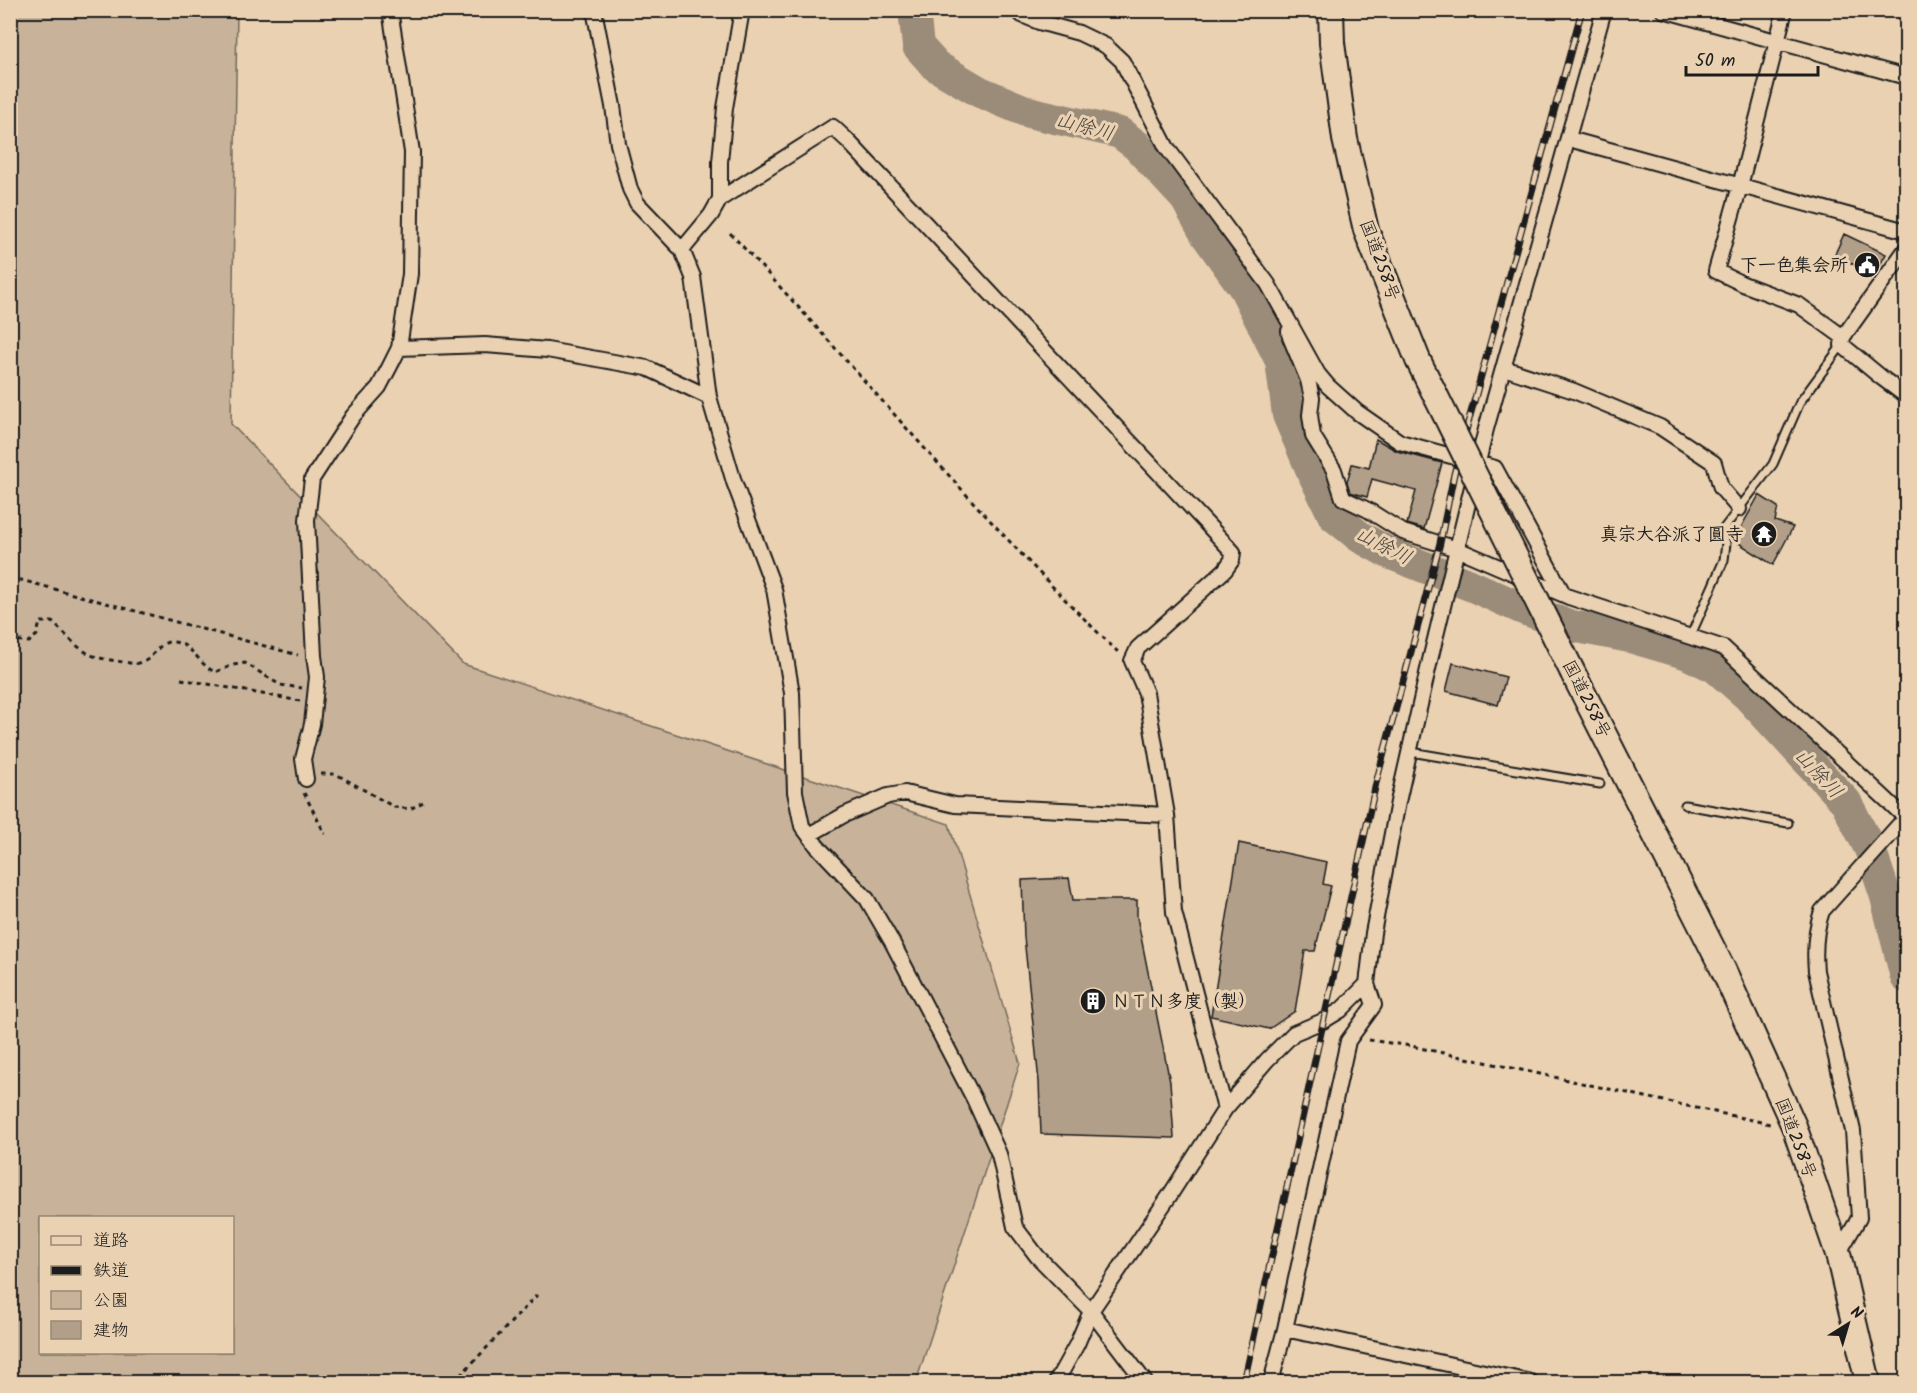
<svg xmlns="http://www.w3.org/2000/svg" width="1917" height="1393" viewBox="0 0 1917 1393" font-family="Kalam,'Klee One',sans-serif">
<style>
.green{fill:#c8b39a;stroke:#72685b;stroke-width:1.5;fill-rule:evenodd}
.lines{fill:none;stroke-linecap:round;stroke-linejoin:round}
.river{stroke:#9b8c79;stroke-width:32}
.building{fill:#b19f89;stroke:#1c1c1c;stroke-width:1.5}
.service-casing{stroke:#1c1c1c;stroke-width:11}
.minor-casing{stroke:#1c1c1c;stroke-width:18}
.trunk-casing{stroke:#1c1c1c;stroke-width:28}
.path{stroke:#1c1c1c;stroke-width:3;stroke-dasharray:4.5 4.5;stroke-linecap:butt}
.service{stroke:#ead1b2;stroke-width:7}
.minor{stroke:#ead1b2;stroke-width:14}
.trunk{stroke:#ead1b2;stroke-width:24}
.rail-casing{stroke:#1c1c1c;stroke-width:7}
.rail{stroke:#ead1b2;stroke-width:4.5;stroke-dasharray:14;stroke-linecap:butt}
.trunk-bridge-casing{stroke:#1c1c1c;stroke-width:28;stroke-linecap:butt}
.trunk-bridge{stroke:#ead1b2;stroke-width:24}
.labels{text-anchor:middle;stroke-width:6;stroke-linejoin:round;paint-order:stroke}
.street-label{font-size:18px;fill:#1c1c1c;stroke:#ead1b2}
.poi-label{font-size:18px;font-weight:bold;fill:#1c1c1c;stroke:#ead1b2;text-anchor:end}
.water-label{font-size:20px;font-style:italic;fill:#48433d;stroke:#ead1b2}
</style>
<rect width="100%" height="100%" fill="#ead1b2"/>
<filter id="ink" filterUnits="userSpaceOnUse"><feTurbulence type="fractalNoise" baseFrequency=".0167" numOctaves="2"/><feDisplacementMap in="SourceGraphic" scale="12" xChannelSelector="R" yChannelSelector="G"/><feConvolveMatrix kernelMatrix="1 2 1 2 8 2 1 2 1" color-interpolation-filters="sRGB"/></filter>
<g filter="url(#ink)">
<path class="green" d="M 10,11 L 237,11 L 231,424 L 463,664 L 949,824 L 1020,1063 L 916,1382 L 11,1382 ZM 40,1218 L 232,1218 L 232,1352 L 40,1352 Z"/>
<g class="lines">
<path class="river" d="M 914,10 L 918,46 L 936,66 L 980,92 L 1028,112 L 1120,133 L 1136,145 L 1186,199 L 1207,236 L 1245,289 L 1281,361 L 1288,415 L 1312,471 L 1334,516 L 1360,537 L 1389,553 L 1470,585 L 1523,609 L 1572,626 L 1630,637 L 1688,654 L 1715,667 L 1747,695 L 1846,802 L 1870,849 L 1886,897 L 1906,977"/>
</g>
<path class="building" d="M 1844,234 L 1886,254 L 1874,276 L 1835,254 Z
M 1376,439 L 1397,451 L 1442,463 L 1424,529 L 1407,524 L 1416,491 L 1372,479 L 1367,497 L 1350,492 L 1347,482 L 1352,464 L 1369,468 Z
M 1759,495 L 1778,507 L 1775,521 L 1793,527 L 1773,565 L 1734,540 Z
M 1453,663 L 1506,677 L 1498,705 L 1446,691 Z
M 1239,843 L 1327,862 L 1323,884 L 1331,886 L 1315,951 L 1305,951 L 1295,1011 L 1269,1029 L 1211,1016 Z
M 1069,878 L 1073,900 L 1137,900 L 1137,917 L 1170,1082 L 1174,1138 L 1041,1134 L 1039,1082 L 1024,937 L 1022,880 Z"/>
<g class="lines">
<defs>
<path id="service" d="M 1691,635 L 1724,560 L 1726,543 L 1721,532 L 1773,464 L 1800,402 L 1842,345
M 1411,752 L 1600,784
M 1685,805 L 1788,823"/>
<path id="minor" d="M 594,10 L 613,106 L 618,144 L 630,189 L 637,203 L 682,250 L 693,277 L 709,397 L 734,482 L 774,589 L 792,693 L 795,792 L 802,826 L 817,846 L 867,899 L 892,942 L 974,1099 L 999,1154 L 1015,1227 L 1037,1256 L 1091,1311 L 1145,1382
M 1017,10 L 1022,15 L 1039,22 L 1079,33 L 1106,46 L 1122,61 L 1167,148 L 1268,284 L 1318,374 L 1328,386 L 1357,412 L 1400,442 L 1495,468 L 1564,595
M 1663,10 L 1906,77
M 1785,10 L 1740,186 L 1716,271 L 1743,284 L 1799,305 L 1843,337
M 1569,139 L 1906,231
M 720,199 L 833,127 L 847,140 L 1233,552 L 1232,560 L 1225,570 L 1138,648 L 1132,661 L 1146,693 L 1167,815 L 1174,912 L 1225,1109
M 1906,249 L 1843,337 L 1842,345 L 1882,378 L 1906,396
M 682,250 L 711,215 L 720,199 L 720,162 L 725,108 L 742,10
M 1292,328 L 1289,331 L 1290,337 L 1308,380 L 1312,398 L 1310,415 L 1313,436 L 1334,470 L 1343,498 L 1368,510 L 1403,532 L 1457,549 L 1569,597 L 1724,648 L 1906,818
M 399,348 L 485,345 L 547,350 L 647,368 L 709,397
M 1504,368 L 1574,391 L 1660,427 L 1714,463 L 1721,488 L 1739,509
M 306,779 L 303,759 L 312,724 L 317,677 L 314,656 L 307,520 L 312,479 L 353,416 L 379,387 L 390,366 L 399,348 L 410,274 L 412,152 L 390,10
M 809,835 L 844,815 L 888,796 L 905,793 L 955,805 L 1167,815
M 1838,1254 L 1859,1218 L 1853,1131 L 1816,971 C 1814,949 1815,931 1822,911 L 1899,825 L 1906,821
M 1285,1329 L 1531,1382
M 1056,1382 L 1077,1344 L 1091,1311 L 1170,1195 L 1225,1109 L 1267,1060 L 1294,1033 L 1323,1021 L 1341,1010 L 1367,984
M 1271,1382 L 1285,1329 L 1348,1041 L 1374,1005 L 1367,984 L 1373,933 L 1398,802 L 1431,656 L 1486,429 L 1604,10"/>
<path id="trunk" d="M 1331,10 L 1332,43 L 1345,139 L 1366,230 L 1418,360
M 1573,673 L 1723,969 L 1794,1126 L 1838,1254 L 1868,1382"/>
</defs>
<use href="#service" class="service-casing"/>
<use href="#minor" class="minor-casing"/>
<use href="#trunk" class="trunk-casing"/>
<path class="path" d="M 730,233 C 860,371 981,520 1118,652
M 10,577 L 298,655
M 10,637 L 14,640 L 29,642 L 37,635 L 40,622 L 52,622 C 64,632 76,648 91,655 C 100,659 113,660 123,662 C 131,663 137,665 145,661 C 153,657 160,642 170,642 C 192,641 198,665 215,672 L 234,665 L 245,663 L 280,685 L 302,688
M 181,679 L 300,701
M 321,774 L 336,774 L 394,807 L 410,809 L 425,801
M 304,793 L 325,834
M 1369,1040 L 1411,1046 L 1770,1124
M 454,1382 L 537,1295"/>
<use href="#service" class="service"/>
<use href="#minor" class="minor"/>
<use href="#trunk" class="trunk"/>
<defs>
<path id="rail" d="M 1244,1382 L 1376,783 L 1440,543 L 1454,474 L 1582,10"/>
</defs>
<use href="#rail" class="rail-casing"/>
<use href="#rail" class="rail"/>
<defs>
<path id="trunk-bridge" d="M 1418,360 L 1573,673"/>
</defs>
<use href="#trunk-bridge" class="trunk-bridge-casing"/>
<use href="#trunk-bridge" class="trunk-bridge"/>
</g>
</g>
<defs>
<symbol id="civic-disc" viewBox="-11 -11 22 22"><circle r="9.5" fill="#1c1c1c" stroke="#ead1b2"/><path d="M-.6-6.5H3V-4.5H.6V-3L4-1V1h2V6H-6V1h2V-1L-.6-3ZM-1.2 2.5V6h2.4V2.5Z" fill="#fff"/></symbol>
<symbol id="temple-disc" viewBox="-11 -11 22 22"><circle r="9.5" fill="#1c1c1c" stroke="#ead1b2"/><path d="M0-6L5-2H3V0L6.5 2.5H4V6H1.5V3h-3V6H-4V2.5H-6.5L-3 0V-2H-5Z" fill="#fff"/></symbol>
<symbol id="building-disc" viewBox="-11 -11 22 22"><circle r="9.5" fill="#1c1c1c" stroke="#ead1b2"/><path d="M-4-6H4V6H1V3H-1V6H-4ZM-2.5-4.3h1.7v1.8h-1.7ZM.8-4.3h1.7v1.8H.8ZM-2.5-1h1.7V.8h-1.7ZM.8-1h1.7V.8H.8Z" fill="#fff"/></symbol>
</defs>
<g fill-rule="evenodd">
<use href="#civic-disc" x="1852" y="250" width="30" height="30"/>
<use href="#temple-disc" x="1749" y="519" width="30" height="30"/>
<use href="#building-disc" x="1078" y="986" width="30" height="30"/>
</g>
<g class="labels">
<g class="street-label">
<text transform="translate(1380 260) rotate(70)" y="6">国道258号</text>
<text transform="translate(1587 699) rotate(63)" y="6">国道258号</text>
<text transform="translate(1796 1138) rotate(69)" y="6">国道258号</text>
</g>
<g class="poi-label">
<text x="1848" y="271">下一色集会所</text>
<text x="1744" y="540">真宗大谷派了圓寺</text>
<text x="1112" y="1007" text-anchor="start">ＮＴＮ多度（製）</text>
</g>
<g class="water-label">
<text transform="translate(1085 126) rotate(15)" y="7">山除川</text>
<text transform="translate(1384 545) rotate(27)" y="7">山除川</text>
<text transform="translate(1819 773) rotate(47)" y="7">山除川</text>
</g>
</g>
<rect width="1917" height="1393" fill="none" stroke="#ead1b2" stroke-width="36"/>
<rect x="18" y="18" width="1881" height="1357" fill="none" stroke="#1c1c1c" stroke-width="2" filter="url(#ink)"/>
<rect x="39" y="1216" width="195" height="138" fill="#ead1b2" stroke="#988976" stroke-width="1.5"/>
<rect x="51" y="1236" width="30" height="9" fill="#ead1b2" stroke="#988976" stroke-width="1.5"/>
<text x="93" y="1246" font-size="18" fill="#1c1c1c">道路</text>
<rect x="51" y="1266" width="30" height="9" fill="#1c1c1c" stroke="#988976" stroke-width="1.5"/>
<text x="93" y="1276" font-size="18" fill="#1c1c1c">鉄道</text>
<rect x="51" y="1291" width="30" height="18" fill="#c8b39a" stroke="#988976" stroke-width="1.5"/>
<text x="93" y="1306" font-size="18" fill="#1c1c1c">公園</text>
<rect x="51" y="1321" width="30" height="18" fill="#b19f89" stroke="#988976" stroke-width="1.5"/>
<text x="93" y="1336" font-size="18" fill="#1c1c1c">建物</text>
<g transform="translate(1848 1324) rotate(37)" stroke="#ead1b2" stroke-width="4.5" paint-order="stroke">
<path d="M0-4.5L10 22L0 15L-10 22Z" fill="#1c1c1c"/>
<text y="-9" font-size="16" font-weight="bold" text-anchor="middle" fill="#1c1c1c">N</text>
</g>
<path d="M1686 66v9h132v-9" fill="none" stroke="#1c1c1c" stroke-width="3"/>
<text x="1695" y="66" font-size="18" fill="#1c1c1c" stroke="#ead1b2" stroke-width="4.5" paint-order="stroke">50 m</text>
</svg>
